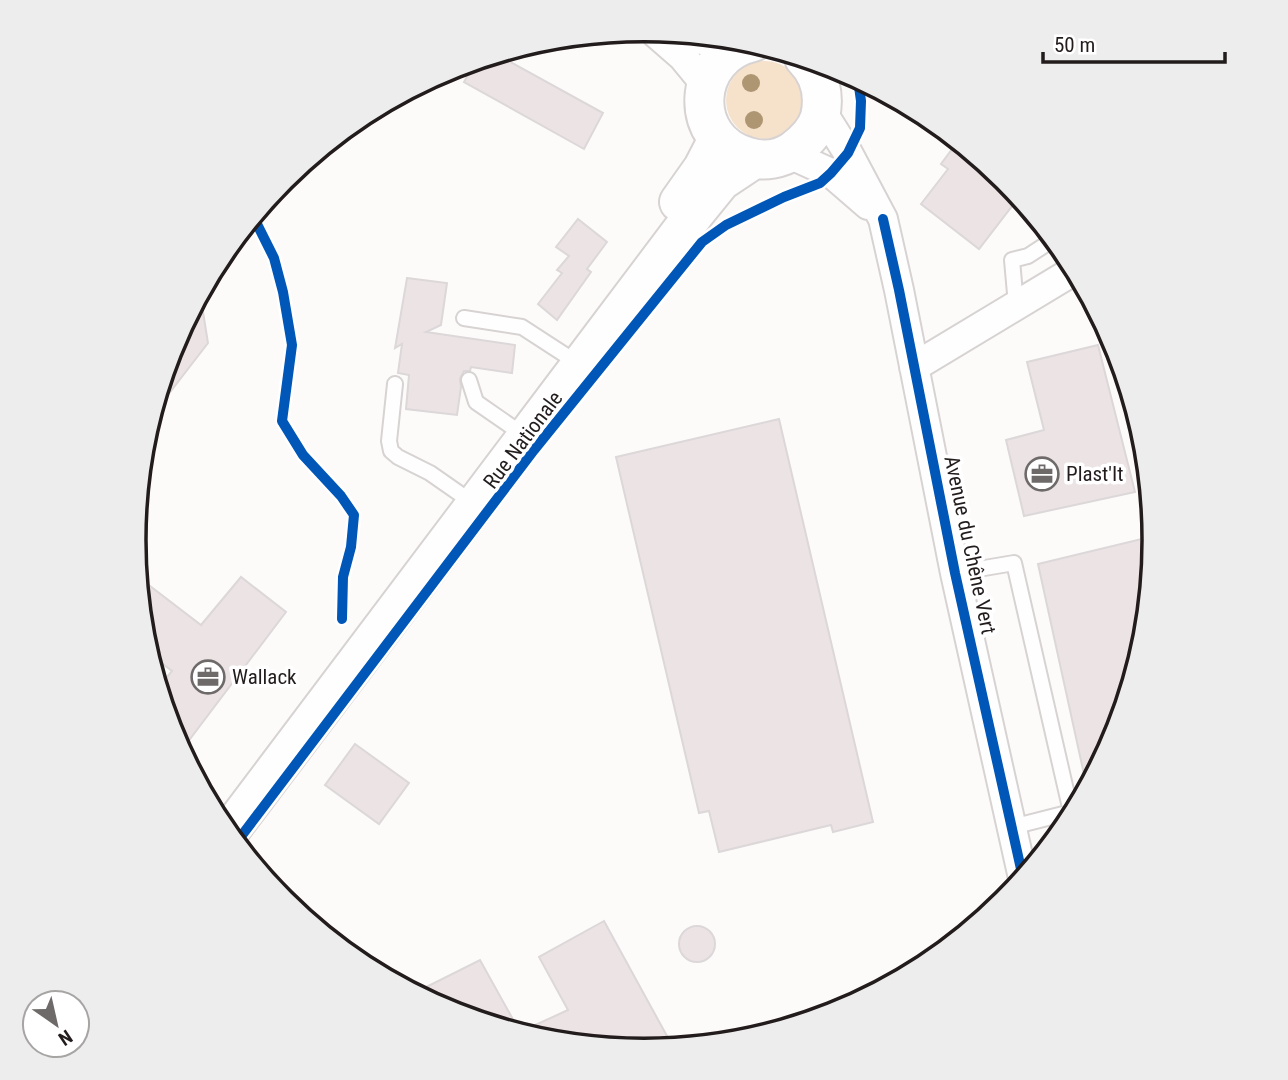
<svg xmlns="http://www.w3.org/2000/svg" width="1288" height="1080" viewBox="0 0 1288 1080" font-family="'Roboto Condensed',sans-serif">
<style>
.green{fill:#f6e1ca}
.building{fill:#ece3e4;stroke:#dcd7d8;stroke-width:2}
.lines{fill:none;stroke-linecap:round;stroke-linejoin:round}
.lane-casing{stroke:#d8d3d3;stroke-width:18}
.street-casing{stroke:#d8d3d3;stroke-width:32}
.secondary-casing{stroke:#d8d3d3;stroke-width:42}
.lane{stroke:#fffefe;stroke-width:14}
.street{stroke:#fffefe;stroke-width:28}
.secondary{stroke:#fffefe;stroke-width:38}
.cycleway-casing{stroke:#fff;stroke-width:15}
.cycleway{stroke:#0057b8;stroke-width:10}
.tree{fill:#ae9673}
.labels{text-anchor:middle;stroke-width:7;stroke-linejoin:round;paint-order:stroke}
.street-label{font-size:21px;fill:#231c1c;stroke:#fff}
.poi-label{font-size:21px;fill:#231c1c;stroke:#fff;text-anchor:start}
.rim{fill:none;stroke:#231c1c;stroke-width:3.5}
</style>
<rect width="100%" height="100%" fill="#fdfbfa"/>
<path class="green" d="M726 100a39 39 0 1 1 78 0a39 39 0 1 1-78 0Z"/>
<path class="building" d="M 496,54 L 603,113 L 584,149 L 464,82 L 476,60 Z
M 958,141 L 1005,179 L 1019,197 L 979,249 L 921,204 L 948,169 L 941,164 Z
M 578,219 L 607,242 L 587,269 L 591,272 L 557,320 L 538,304 L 562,273 L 557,270 L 569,256 L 556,247 Z
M 407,278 L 447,283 L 441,325 L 426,332 L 515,345 L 512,373 L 471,367 L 470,371 L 464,371 L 460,379 L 461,387 L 457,415 L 406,409 L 409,375 L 398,373 L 402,344 L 395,348 Z
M 200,293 L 208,343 L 154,413 L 152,412 L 173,344 Z
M 1098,345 L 1135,492 L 1024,516 L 1006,440 L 1044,430 L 1027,362 Z
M 779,419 L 873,822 L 833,832 L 831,825 L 719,852 L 709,811 L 699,813 L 616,457 Z
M 1154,536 L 1144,640 L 1115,736 L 1087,788 L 1038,564 Z
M 137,576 L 201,625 L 241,577 L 286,612 L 181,751 L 172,735 L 158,688 L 172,671 L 147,652 L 143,639 Z
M 355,744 L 409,783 L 379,824 L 325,785 Z
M 604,921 L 673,1047 L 644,1050 L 544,1040 L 448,1011 L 414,993 L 480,960 L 520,1032 L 568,1010 L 539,957 Z
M679 944a18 18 0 1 1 36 0a18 18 0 1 1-36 0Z"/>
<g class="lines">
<defs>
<path id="lane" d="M 1016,305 L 1012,260 L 1028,256 L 1054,239
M 464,318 L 522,327 L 579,364
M 469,380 L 476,402 L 525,436
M 395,384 L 389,441 L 391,451 L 398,457 L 430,473 L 473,503
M 955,573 L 1014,563 L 1071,812 L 1012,827"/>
<path id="street" d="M 652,30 L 683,57 L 706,85
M 661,31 L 696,38 L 733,49
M 821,110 L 848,153 L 883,219 L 899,290 L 955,573 L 1023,878
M 789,154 L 831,173 L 868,205
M 914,367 L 1075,270"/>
<path id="secondary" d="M 753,42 C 691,56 687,140 748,157 C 764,162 781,159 794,150 C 806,141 816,131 820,117 C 825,95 820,74 804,58
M 679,202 L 703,168 L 718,139
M 228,833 L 695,213 L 721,181 L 754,159"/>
</defs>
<use href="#lane" class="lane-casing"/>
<use href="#street" class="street-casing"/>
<use href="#secondary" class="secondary-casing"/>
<use href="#lane" class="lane"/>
<use href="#street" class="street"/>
<use href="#secondary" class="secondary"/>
<defs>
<path id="cycleway" d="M 253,216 L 274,258 L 283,292 L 292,345 L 282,421 L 303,455 L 341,496 L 354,515 L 351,547 L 343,577 L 342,619
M 883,219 L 899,290 L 955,573 L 1023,878
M 236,843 L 534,450 L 702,242 L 726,225 L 784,197 L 820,183 L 831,173 L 848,153 L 860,128 L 861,101 L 858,79"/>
</defs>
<use href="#cycleway" class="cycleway-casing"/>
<use href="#cycleway" class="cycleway"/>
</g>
<g class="tree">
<circle cx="751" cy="83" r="9"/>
<circle cx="754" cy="120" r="9"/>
</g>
<defs>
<symbol id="office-ring" viewBox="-11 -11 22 22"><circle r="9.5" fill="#fff" stroke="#6f6a6a" stroke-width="1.5"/><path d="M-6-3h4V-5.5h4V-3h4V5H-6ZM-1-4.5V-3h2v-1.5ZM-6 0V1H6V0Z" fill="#6f6a6a"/></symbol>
</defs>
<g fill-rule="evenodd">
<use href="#office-ring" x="1023" y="455" width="38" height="38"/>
<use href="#office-ring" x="189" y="658" width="38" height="38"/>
</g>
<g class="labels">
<g class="street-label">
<text transform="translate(523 440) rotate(-53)" y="7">Rue Nationale</text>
<text transform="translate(970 545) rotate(78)" y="7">Avenue du Chêne Vert</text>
</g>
<g class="poi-label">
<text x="1066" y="481">Plast'It</text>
<text x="232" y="684">Wallack</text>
</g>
</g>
<path d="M0 0H1288V1080H0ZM146 540a498 498 0 1 1 996 0a498 498 0 1 1-996 0Z" fill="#ededed" fill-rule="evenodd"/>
<path class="rim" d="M146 540a498 498 0 1 1 996 0a498 498 0 1 1-996 0Z"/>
<g transform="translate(56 1024) rotate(146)"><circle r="33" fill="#ffffff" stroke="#a7a4a4" stroke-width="2"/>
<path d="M0-5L12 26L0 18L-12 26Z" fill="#6f6a6a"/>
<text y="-10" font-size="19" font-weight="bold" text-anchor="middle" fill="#231c1c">N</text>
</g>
<path d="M1043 52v10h182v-10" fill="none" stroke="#231c1c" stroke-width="3.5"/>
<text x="1054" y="52" font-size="21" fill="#231c1c" stroke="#ffffff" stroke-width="5" paint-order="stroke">50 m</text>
</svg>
